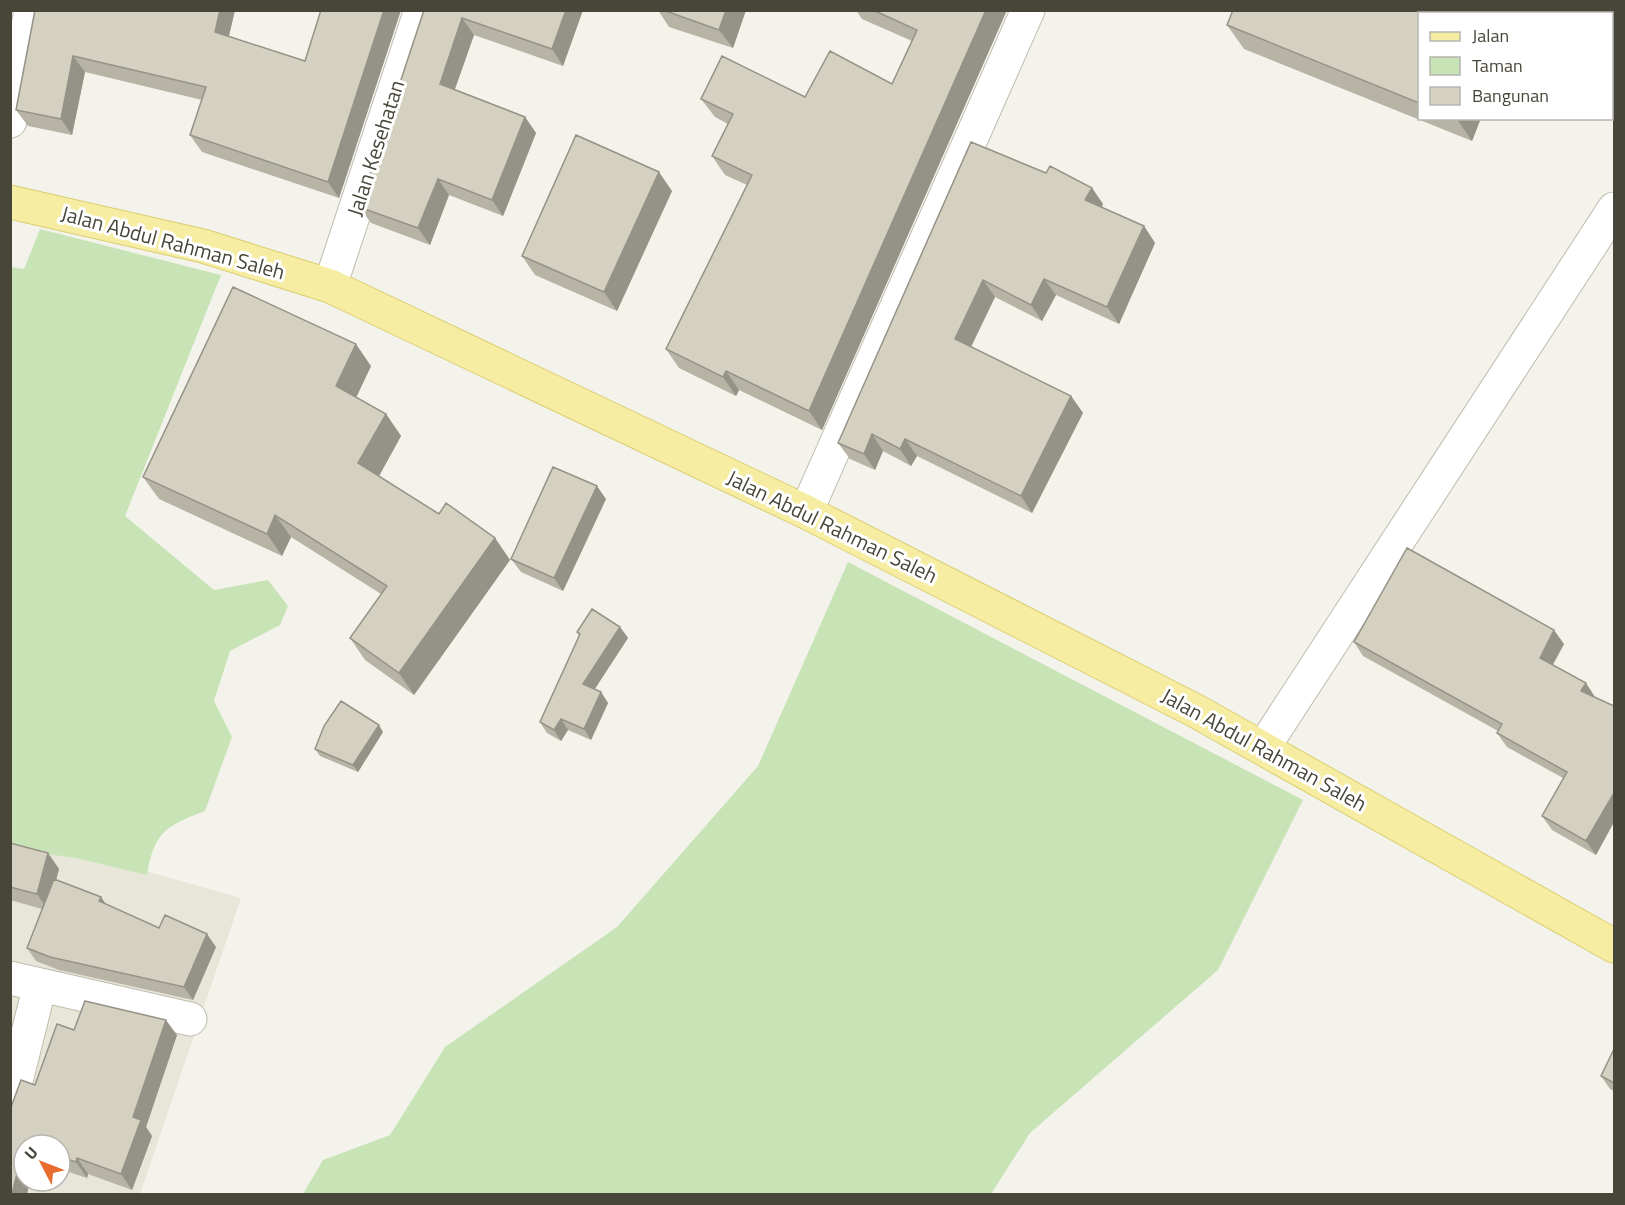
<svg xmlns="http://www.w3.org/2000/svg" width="1625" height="1205" viewBox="0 0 1625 1205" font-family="'Titillium Web',sans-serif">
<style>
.residential{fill:#e7e6d9;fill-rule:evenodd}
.green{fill:#c8e4b7}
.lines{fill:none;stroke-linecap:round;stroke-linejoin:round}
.street-casing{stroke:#bfbcae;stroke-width:35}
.primary-casing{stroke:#dace72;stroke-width:35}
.street{stroke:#fff;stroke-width:33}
.primary{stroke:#f6eda2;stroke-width:33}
.wall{fill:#b7b4a6}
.shaded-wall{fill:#959287}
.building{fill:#d5d1c1;stroke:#959287;stroke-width:1.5}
.labels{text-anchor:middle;stroke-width:6;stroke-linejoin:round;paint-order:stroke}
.street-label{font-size:21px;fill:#484539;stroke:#fff}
</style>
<rect width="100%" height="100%" fill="#f4f3eb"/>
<path class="residential" d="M 11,842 L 78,852 L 241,898 L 140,1194 L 11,1194 ZM 24,1145 L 60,1145 L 60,1181 L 24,1181 Z"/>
<path class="green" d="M 40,229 L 221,275 L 125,516 L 214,590 L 268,580 L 288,606 L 280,625 L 230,651 L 214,701 L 232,737 L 205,811 C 166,826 154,832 147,875 L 76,858 L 11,849 L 10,267 L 24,269 Z
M 848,562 L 1303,800 L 1218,970 L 1030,1133 L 991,1194 L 303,1194 L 323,1160 L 390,1135 L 445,1047 L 617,927 L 758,766 Z"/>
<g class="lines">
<defs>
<path id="street" d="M 10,121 L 31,10
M 330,286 L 421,10
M 806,512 L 1028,10
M 1263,748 L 1614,209
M 10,978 L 190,1019
M 10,1105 L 40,985"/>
<path id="primary" d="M 10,202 L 203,246 L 330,286 L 806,512 L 1196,711 L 1614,946"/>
</defs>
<use href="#street" class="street-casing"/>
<use href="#primary" class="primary-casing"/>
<use href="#street" class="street"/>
<use href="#primary" class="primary"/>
</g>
<path class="wall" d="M 35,10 L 235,10 L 229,36 L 305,61 L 321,10 L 401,10 L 339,198 L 202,152 L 190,135 L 202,100 L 85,72 L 72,135 L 28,126 L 16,110 Z
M 424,10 L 583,10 L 563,66 L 474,35 L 455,89 L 525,117 L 536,133 L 503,216 L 449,195 L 430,245 L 371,223 L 359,207 Z
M 658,10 L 746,10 L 733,48 L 669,27 Z
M 856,10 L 1007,10 L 822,430 L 739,390 L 736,396 L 679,368 L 666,349 L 747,185 L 725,175 L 712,156 L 728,124 L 715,117 L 701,99 L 805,97 L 892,84 L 912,41 L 862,19 Z
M 1233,10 L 1519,10 L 1521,14 L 1419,14 L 1419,118 L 1481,118 L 1472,141 L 1244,49 L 1227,25 Z
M 1046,173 L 1092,188 L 1103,204 L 1102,207 L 1144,226 L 1155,243 L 1119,324 L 1056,295 L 1042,321 L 995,297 L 971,347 L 1071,396 L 1083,413 L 1032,513 L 917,456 L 911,466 L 883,451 L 875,470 L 850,459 L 838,443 Z
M 672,191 L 617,311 L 535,275 L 522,256 Z
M 371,366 L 356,398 L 386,414 L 401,436 L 379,476 L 439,514 L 495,538 L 510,560 L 414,695 L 365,660 L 350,638 L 381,594 L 291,537 L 282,556 L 159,499 L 143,477 Z
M 606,499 L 563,591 L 521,572 L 511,559 Z
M 620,627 L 628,638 L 594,689 L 601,692 L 608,703 L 591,740 L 568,730 L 561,741 L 547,733 L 540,722 L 579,636 L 577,632 Z
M 1354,642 L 1564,644 L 1553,665 L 1595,697 L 1614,706 L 1614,822 L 1596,855 L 1552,830 L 1542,816 L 1563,778 L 1507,747 L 1497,733 L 1498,731 L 1363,656 Z
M 383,732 L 358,772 L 320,756 L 315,749 Z
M 10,843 L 48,853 L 59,869 L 56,880 L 106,905 L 159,928 L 216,947 L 193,1000 L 59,970 L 36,961 L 27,948 L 42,909 L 10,900 Z
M 74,1030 L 177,1035 L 146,1127 L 152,1136 L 132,1190 L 88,1174 L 87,1178 L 60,1169 L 60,1145 L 24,1145 L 30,1181 L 27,1194 L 10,1194 L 35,1085 Z
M 1614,1049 L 1614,1091 L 1610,1089 L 1601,1076 Z"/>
<path class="shaded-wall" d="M 220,10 L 235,10 L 226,48 L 215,32 Z
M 384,10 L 401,10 L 339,198 L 328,182 Z
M 566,10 L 583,10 L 563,66 L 552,49 Z
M 726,10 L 746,10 L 733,48 L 719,30 Z
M 986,10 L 1007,10 L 822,430 L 809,411 Z
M 1499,10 L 1519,10 L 1521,14 L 1498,14 Z
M 462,18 L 474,35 L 451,100 L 440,84 Z
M 73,56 L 85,72 L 72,135 L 61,119 Z
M 525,117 L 536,133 L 503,216 L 492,200 Z
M 1456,118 L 1481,118 L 1472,141 Z
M 659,172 L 672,191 L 617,311 L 604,292 Z
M 438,179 L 449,195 L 430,245 L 418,228 Z
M 1092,188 L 1103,204 L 1097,217 L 1085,200 Z
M 1144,226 L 1155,243 L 1119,324 L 1107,307 Z
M 1044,279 L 1056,295 L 1042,321 L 1031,305 Z
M 983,280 L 995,297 L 967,355 L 955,339 Z
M 356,344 L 371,366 L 351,408 L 336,386 Z
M 726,371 L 739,390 L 736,396 L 723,377 Z
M 1071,396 L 1083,413 L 1032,513 L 1021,496 Z
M 386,414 L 401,436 L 374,485 L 358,463 Z
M 872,434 L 883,451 L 875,470 L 864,454 Z
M 905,439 L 917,456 L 911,466 L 900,449 Z
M 597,486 L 606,499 L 563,591 L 554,578 Z
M 275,515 L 291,537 L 282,556 L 267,534 Z
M 495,538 L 510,560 L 414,695 L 399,673 Z
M 620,627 L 628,638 L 591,695 L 583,684 Z
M 1554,630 L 1564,644 L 1549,671 L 1540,658 Z
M 1586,683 L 1595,697 L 1581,691 Z
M 601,692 L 608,703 L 591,740 L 584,729 Z
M 561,719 L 568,730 L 561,741 L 554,730 Z
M 379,725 L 383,732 L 358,772 L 353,765 Z
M 1614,793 L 1614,822 L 1596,855 L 1586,841 Z
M 48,853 L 59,869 L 48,910 L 37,894 Z
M 101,897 L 110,910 L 99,901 Z
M 207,934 L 216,947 L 193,1000 L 184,987 Z
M 166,1020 L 177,1035 L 146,1127 L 152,1136 L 132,1190 L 121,1174 L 133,1117 Z
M 24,1148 L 24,1181 L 30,1181 L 27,1194 L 12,1194 Z
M 77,1158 L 88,1174 L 87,1178 L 76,1162 Z"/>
<path class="building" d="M 35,10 L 220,10 L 215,32 L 305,61 L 321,10 L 384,10 L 328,182 L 190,135 L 206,87 L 73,56 L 61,119 L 16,110 Z
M 424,10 L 566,10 L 552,49 L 462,18 L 440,84 L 525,117 L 492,200 L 438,179 L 418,228 L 359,207 Z
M 663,10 L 726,10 L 719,30 Z
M 873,10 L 986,10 L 809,411 L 726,371 L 723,377 L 666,349 L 752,175 L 712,156 L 733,114 L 701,99 L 722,56 L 805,97 L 830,51 L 892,84 L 917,30 Z
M 1233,10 L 1499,10 L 1498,14 L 1419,14 L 1419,103 L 1227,25 Z
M 576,135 L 659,172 L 604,292 L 522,256 Z
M 971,142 L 1046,173 L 1050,166 L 1092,188 L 1085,200 L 1144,226 L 1107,307 L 1044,279 L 1031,305 L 983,280 L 955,339 L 1071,396 L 1021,496 L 905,439 L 900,449 L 872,434 L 864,454 L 838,443 Z
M 233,287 L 356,344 L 336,386 L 386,414 L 358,463 L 439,514 L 446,503 L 495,538 L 399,673 L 350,638 L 387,586 L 275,515 L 267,534 L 143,477 Z
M 553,467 L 597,486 L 554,578 L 511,559 Z
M 1407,548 L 1554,630 L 1540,658 L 1586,683 L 1581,691 L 1614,706 L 1614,793 L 1586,841 L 1542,816 L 1567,772 L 1497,733 L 1502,724 L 1354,642 Z
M 592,609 L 620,627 L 583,684 L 601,692 L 584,729 L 561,719 L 554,730 L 540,722 L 580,634 L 577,632 Z
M 341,701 L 379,725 L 353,765 L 315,749 L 324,726 Z
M 10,843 L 48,853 L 37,894 L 10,887 Z
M 54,879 L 101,897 L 99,901 L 159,928 L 165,915 L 207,934 L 184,987 L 50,957 L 27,948 Z
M 85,1001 L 166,1020 L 133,1117 L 141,1120 L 121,1174 L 77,1158 L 76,1162 L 60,1157 L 60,1145 L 24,1145 L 12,1194 L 10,1194 L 10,1110 L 21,1080 L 35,1085 L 57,1024 L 74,1030 Z
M 1614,1049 L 1614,1083 L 1601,1076 Z"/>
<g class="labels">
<g class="street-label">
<text transform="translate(376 148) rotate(-72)" y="7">Jalan Kesehatan</text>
<text transform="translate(173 243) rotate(15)" y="7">Jalan Abdul Rahman Saleh</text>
<text transform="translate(832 527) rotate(26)" y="7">Jalan Abdul Rahman Saleh</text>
<text transform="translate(1264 750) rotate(29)" y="7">Jalan Abdul Rahman Saleh</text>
</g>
</g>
<rect width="1625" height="1205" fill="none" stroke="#484539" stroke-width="24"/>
<rect x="1418" y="12" width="195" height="108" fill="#ffffff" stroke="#b6b5b0" stroke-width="1.5"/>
<rect x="1430" y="32" width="30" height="9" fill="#f6eda2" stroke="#b6b5b0" stroke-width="1.5"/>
<text x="1472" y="42" font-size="18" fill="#484539">Jalan</text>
<rect x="1430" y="57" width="30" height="18" fill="#c8e4b7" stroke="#b6b5b0" stroke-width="1.5"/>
<text x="1472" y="72" font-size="18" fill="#484539">Taman</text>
<rect x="1430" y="87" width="30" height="18" fill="#d5d1c1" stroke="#b6b5b0" stroke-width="1.5"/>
<text x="1472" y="102" font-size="18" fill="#484539">Bangunan</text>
<g transform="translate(42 1163) rotate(312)"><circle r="28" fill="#ffffff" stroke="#b6b5b0" stroke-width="1.5"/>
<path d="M0-4.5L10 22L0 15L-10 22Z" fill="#e86c2e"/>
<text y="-9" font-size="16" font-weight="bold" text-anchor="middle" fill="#484539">U</text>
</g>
</svg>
